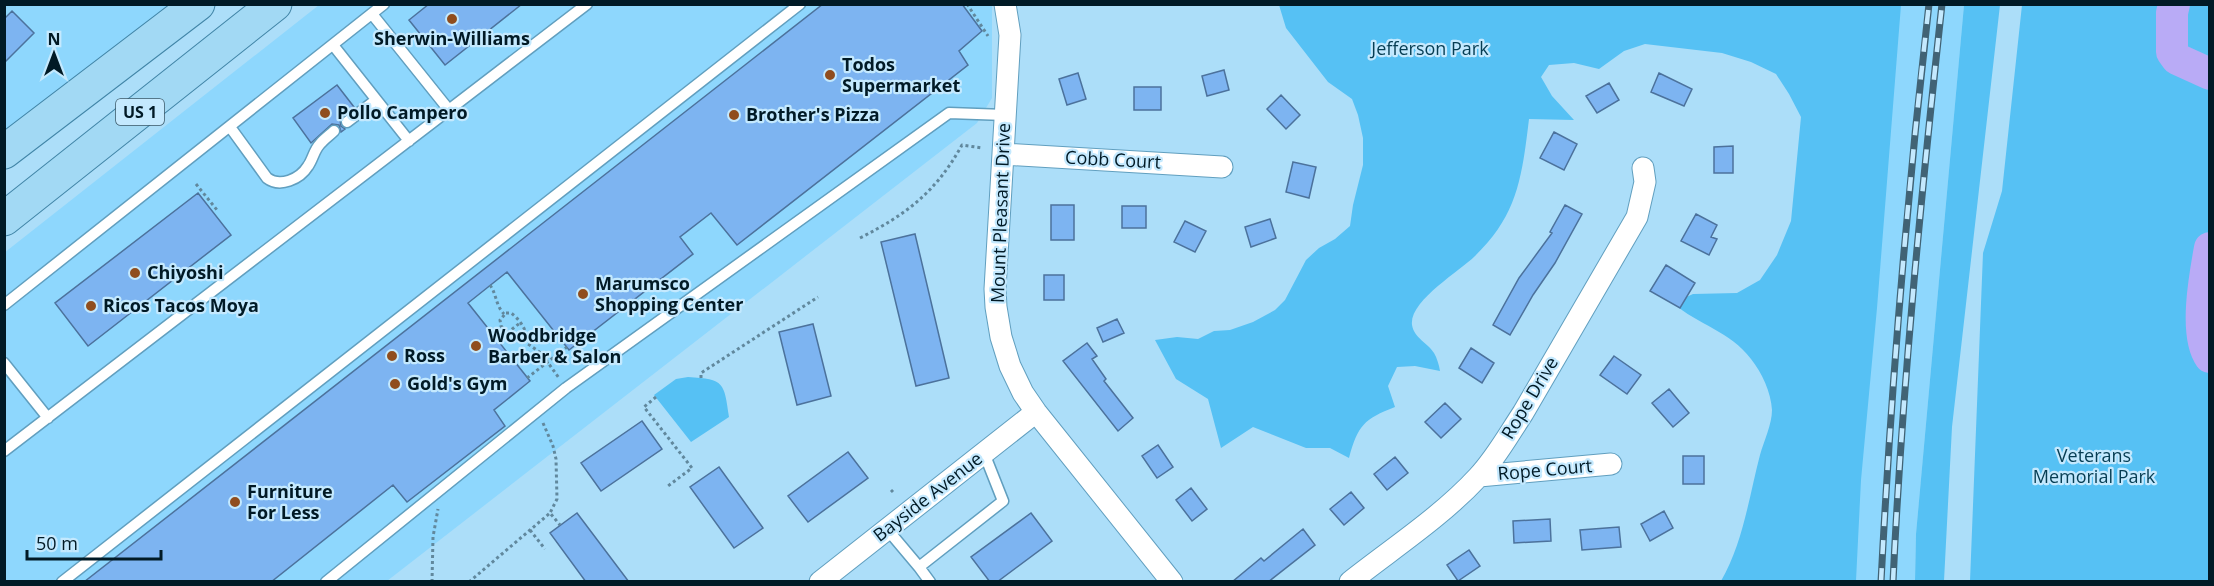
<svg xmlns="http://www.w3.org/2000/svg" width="2214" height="586" viewBox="0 0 2214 586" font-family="'Open Sans',sans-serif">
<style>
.built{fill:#8ed7fd}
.green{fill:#56c1f4}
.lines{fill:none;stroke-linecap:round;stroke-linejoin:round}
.river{stroke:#b9abf6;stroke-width:32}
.building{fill:#7db4f1;stroke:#4c729c;stroke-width:1.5}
.lane-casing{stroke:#619fbf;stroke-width:13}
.street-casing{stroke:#619fbf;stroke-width:23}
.primary-casing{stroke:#4185a7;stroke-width:35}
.path{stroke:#61889d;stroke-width:3;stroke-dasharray:3 3;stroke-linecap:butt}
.lane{stroke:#fff;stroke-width:10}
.street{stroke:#fff;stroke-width:21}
.primary{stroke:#a2d9f4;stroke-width:33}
.rail-casing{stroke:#416375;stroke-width:7}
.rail{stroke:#c4e9fe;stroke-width:4.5;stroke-dasharray:14;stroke-linecap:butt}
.poi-dot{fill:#904d1e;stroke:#c4e9fe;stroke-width:2}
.labels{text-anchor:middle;stroke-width:4.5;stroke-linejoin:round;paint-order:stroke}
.shield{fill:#c4e9fe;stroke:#3c5867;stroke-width:1.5}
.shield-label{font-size:16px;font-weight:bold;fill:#011a26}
.poi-label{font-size:18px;font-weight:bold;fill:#011a26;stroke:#c4e9fe;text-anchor:start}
.park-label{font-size:18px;fill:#063d53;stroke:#c4e9fe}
.street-label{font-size:18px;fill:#011a26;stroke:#c4e9fe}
</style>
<rect width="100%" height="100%" fill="#acdef9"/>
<path class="built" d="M 5,5 L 172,5 L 5,135 Z
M 319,5 L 992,5 L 992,98 L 977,123 L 387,581 L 5,581 L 4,253 Z
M 1894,5 L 1964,5 L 1916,534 L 1915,581 L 1837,582 Z"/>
<path class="green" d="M 1279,5 L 1901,5 L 1877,308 L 1861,480 L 1856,581 L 1721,581 C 1743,543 1749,497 1760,455 C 1764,441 1772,424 1772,410 C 1771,392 1762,373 1751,359 C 1730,331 1698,325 1673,303 L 1693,294 L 1737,293 L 1760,280 L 1777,255 L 1791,221 L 1801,117 L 1789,94 L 1776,74 L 1751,62 L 1722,53 L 1645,44 L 1624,51 L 1599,69 L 1574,63 L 1549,65 L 1541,77 L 1552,96 L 1574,120 L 1529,119 C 1522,176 1518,215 1475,256 C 1460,271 1409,301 1412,325 C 1414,338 1428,343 1434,353 C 1437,358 1439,365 1440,371 L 1415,366 L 1397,367 L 1388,386 L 1395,407 C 1364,419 1358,425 1349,458 L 1330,448 L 1306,448 L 1253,427 L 1221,448 L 1208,399 L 1176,379 L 1155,340 L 1177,337 L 1198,339 L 1214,331 L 1230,330 L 1253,322 L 1275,310 L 1285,300 L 1306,260 L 1319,248 L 1335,239 L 1350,226 L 1353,205 L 1363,165 L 1363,138 L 1358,115 L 1352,99 L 1328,82 L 1286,28 Z
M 1964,5 L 2000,5 L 1952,427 L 1944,581 L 1915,581 L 1916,534 Z
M 2022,5 L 2209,5 L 2209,581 L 1970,581 L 1983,253 L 2002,191 Z
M 688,377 C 725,379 724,383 729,417 L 691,442 L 654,395 L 676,379 Z"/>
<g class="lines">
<path class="river" d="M 2174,4 L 2172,13 L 2172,52 L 2177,59 L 2210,74
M 2210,248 C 2205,275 2194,335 2210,357"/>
</g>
<path class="building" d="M 429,4 L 522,4 L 445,65 L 409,20 Z
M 823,4 L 962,4 L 982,31 L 959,51 L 968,65 L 737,245 L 711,213 L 680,237 L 693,254 L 569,350 L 507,272 L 468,303 L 530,381 L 494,410 L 505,426 L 407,502 L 393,485 L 271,582 L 84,582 Z
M 12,11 L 34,33 L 4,63 L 4,19 Z
M 1224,70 L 1229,90 L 1207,96 L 1202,76 Z
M 1078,73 L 1086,99 L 1067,105 L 1059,79 Z
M 1659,73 L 1692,89 L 1684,106 L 1651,92 Z
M 1609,83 L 1619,100 L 1597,113 L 1586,96 Z
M 337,85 L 354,107 L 340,120 L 341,126 L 345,129 L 341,132 L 339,125 L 332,124 L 311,143 L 293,118 Z
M 1134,87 L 1161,87 L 1161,110 L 1134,110 Z
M 1281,95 L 1300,115 L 1286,129 L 1267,109 Z
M 1554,132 L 1577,144 L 1564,170 L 1540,158 Z
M 1733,146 L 1733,173 L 1714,173 L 1714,147 Z
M 1293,162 L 1316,167 L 1309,198 L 1286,192 Z
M 198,193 L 231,235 L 88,346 L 55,303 Z
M 1051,205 L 1074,205 L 1074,240 L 1051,240 Z
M 1565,205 L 1582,214 L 1555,263 L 1533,295 L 1510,335 L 1493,325 L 1519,278 L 1552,233 L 1550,232 Z
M 1122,206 L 1146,206 L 1146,228 L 1122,228 Z
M 1696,214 L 1717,225 L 1711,237 L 1717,239 L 1709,255 L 1681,241 Z
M 1270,219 L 1276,238 L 1251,247 L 1245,227 Z
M 1185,221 L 1206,231 L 1195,252 L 1174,242 Z
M 915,234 L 949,378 L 916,386 L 881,242 Z
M 1666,265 L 1695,283 L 1680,308 L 1650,291 Z
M 1044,275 L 1064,275 L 1064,300 L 1044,300 Z
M 1117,319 L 1124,333 L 1103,342 L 1097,328 Z
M 813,324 L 831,396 L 797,405 L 779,332 Z
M 1087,343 L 1097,356 L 1092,359 L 1106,379 L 1104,381 L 1133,418 L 1118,431 L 1063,361 Z
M 1471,348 L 1494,363 L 1482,383 L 1459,368 Z
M 1614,356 L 1641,375 L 1627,394 L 1600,375 Z
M 1669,389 L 1689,413 L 1673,427 L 1652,403 Z
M 1445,403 L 1461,419 L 1441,438 L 1425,422 Z
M 642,421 L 662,449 L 601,491 L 581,463 Z
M 1158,445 L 1173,467 L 1157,478 L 1142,456 Z
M 848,452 L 868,478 L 808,522 L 788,496 Z
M 1683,456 L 1704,456 L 1704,484 L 1683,484 Z
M 1395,457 L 1408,473 L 1387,490 L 1374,474 Z
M 719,467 L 763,528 L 734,548 L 690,487 Z
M 1191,488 L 1207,509 L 1192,521 L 1176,500 Z
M 1351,492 L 1364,508 L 1344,525 L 1330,509 Z
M 1664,511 L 1673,528 L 1650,541 L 1641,524 Z
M 577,513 L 629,582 L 586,582 L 550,533 Z
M 1031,513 L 1052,541 L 997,582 L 990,582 L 971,557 Z
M 1550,519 L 1551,541 L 1514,543 L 1513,521 Z
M 1619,527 L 1621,547 L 1582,550 L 1580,530 Z
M 1303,529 L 1315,545 L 1268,582 L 1232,582 L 1261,558 L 1264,561 Z
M 1469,550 L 1480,566 L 1458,581 L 1447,565 Z"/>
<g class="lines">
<defs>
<path id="lane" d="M 372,14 L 449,110
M 333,45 L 409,141
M 347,122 L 376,100
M 230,127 L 267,178 C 280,188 300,179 308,166 C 313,159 314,150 320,144 C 324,139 330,135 334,131
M 4,305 L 384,4
M 4,363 L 48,418
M 4,451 L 587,4
M 887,529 L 919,567 L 1003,501 L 984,453
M 919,567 L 930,582
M 62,582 L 800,4
M 326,582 L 566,388 L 949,113 L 1005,115"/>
<path id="street" d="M 1005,4 L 1010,35 L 995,289 L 996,307 L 1001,337 L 1010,366 L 1023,393 L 1036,412 L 1172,582
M 1003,154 L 1222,167
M 1479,476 L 1611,464
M 820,582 L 1036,412
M 1350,582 C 1393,548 1441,517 1478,477 C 1496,458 1509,434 1523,413 L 1637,217 L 1645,182 L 1643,168"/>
<path id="primary" d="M 4,152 L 198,4
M 4,219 L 275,4"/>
</defs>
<use href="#lane" class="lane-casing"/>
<use href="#street" class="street-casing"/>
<use href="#primary" class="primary-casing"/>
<path class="path" d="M 967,4 L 988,36
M 196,184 L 217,210
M 860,238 C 907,214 936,192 962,145 L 982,148
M 490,285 C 497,295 495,304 504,314
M 506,313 L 511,313 C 518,318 527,329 526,338 L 523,341 L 514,341 L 501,326 L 500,320 Z
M 507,333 L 520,323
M 525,339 L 528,344 L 541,353 L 559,378
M 527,378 L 567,347
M 701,378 L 701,373 L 818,297
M 656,397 L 644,407 L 692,468 L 668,486
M 543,423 L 553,446 L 556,459 L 557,499 L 550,513
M 891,490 L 893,492
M 530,530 L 545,549
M 432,582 L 433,537 L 438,509
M 469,582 L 550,513 L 560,525"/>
<use href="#lane" class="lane"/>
<use href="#street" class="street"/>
<use href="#primary" class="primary"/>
<defs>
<path id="rail" d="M 1881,582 C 1891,389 1907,196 1929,4
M 1893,582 C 1902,389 1921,197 1942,4"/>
</defs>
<use href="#rail" class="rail-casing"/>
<use href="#rail" class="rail"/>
</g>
<g class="poi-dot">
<circle cx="452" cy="19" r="6"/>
<circle cx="830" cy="75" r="6"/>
<circle cx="325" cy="113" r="6"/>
<circle cx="734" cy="115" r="6"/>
<circle cx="135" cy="273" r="6"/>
<circle cx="583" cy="294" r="6"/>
<circle cx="91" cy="306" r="6"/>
<circle cx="476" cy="346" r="6"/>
<circle cx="392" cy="356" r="6"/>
<circle cx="395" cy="384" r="6"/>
<circle cx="235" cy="502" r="6"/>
</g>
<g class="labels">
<rect class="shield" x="116" y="99" width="48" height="26" rx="4.5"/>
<g class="shield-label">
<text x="140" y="118">US 1</text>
</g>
<g class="poi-label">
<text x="452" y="45" text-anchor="middle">Sherwin-Williams</text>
<text x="842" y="71">Todos<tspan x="842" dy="21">Supermarket</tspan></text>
<text x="337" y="119">Pollo Campero</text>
<text x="746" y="121">Brother's Pizza</text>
<text x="147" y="279">Chiyoshi</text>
<text x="595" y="290">Marumsco<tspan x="595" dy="21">Shopping Center</tspan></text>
<text x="103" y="312">Ricos Tacos Moya</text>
<text x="488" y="342">Woodbridge<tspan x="488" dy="21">Barber &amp; Salon</tspan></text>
<text x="404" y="362">Ross</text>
<text x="407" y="390">Gold's Gym</text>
<text x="247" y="498">Furniture<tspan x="247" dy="21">For Less</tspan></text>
</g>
<g class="park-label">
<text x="1430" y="55">Jefferson Park</text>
<text x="2094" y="462">Veterans<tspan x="2094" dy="21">Memorial Park</tspan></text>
</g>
<g class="street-label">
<text transform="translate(1113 160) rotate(3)" y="6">Cobb Court</text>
<text transform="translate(1001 213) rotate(-88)" y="6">Mount Pleasant Drive</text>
<text transform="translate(1530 398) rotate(-59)" y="6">Rope Drive</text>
<text transform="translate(1545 470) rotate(-5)" y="6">Rope Court</text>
<text transform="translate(928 497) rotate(-38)" y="6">Bayside Avenue</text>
</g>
</g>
<rect width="2214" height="586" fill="none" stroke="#011a26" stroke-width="12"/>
<g transform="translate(54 54)" stroke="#c4e9fe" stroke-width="4.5" paint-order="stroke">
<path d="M0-4.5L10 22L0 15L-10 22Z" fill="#011a26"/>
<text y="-9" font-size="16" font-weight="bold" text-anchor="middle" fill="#011a26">N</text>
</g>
<path d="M27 550v9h134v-9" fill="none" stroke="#011a26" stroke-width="3"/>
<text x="36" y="550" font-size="18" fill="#011a26" stroke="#c4e9fe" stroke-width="4.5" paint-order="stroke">50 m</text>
</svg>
